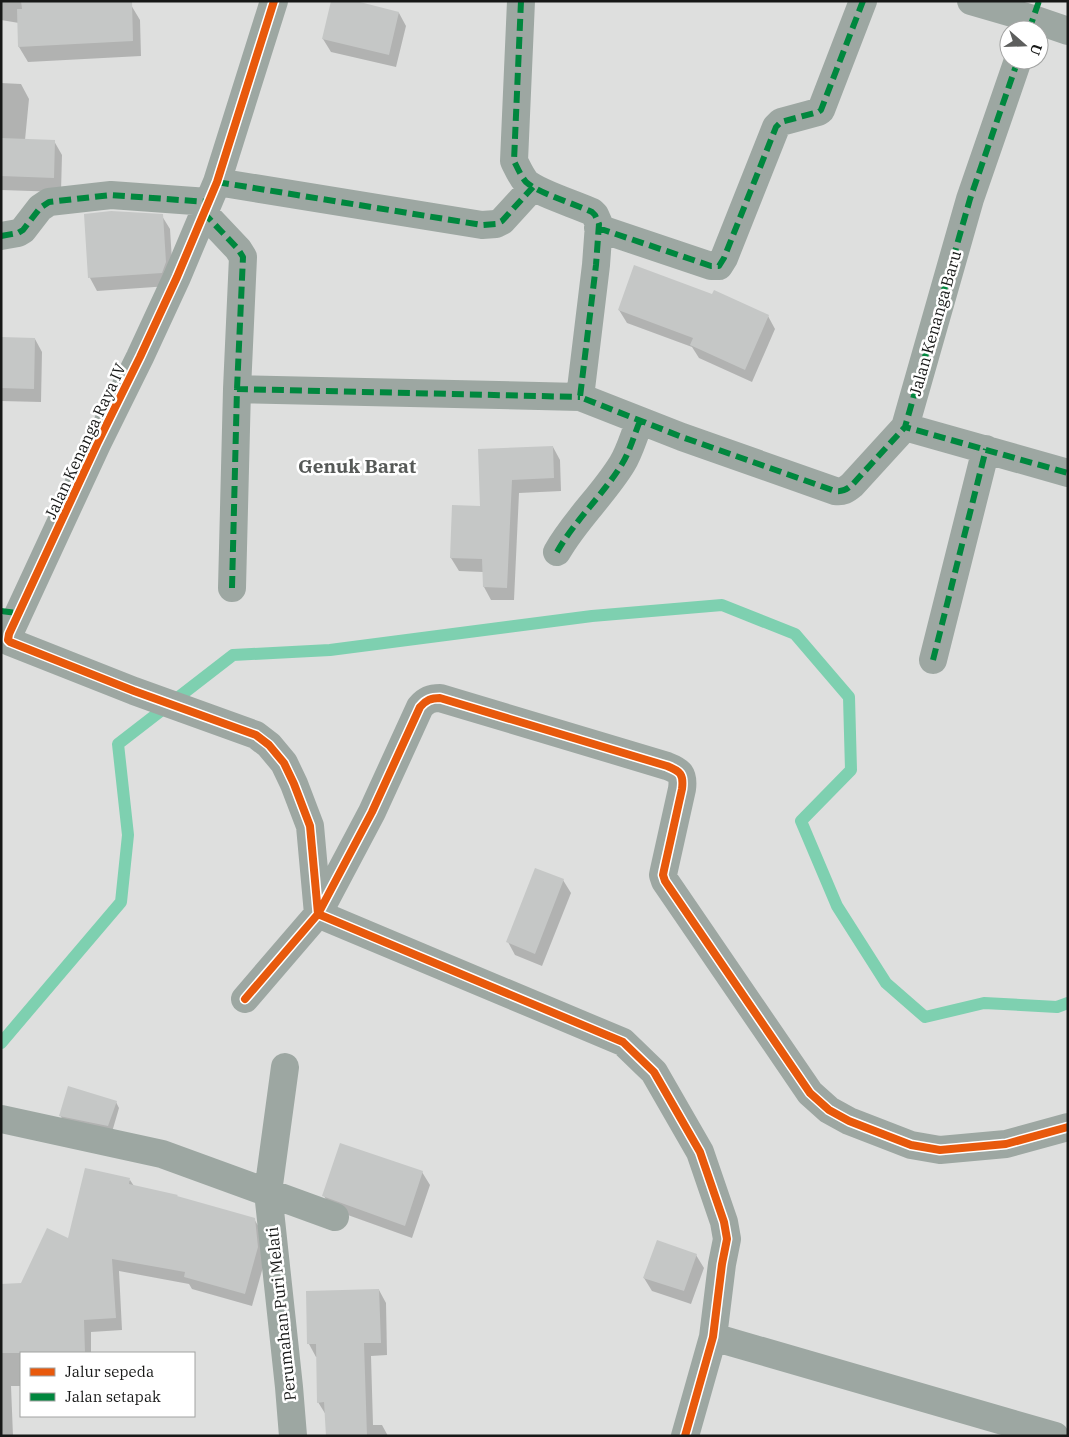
<svg xmlns="http://www.w3.org/2000/svg" width="1069" height="1437" viewBox="0 0 1069 1437" font-family="'IBM Plex Serif',serif">
<style>
.shadow{fill:#0003}
.lines{fill:none;stroke-linecap:round;stroke-linejoin:round}
.stream{stroke:#7ed0b0;stroke-width:12}
.building{fill:#c5c7c6}
.minor{stroke:#9da7a2;stroke-width:28}
.quiet{stroke:#00873e;stroke-width:6;stroke-dasharray:12 6;stroke-linecap:butt}
.cycleway-casing{stroke:#fff;stroke-width:11}
.cycleway{stroke:#e8590c;stroke-width:8}
.labels{text-anchor:middle;stroke-width:5;stroke-linejoin:round;paint-order:stroke}
.street-label{font-size:16px;fill:#171817;stroke:#fff}
.quarter-label{font-size:19px;font-weight:bold;fill:#565957;stroke:#fff}
</style>
<rect width="100%" height="100%" fill="#dedfde"/>
<path class="shadow" d="M 1,1 L 114,1 L 131,5 L 140,20 L 141,56 L 28,62 L 19,47 L 19,23 L 1,20 Z
M 399,13 L 406,26 L 396,67 L 331,52 L 323,39 Z
M 1,83 L 21,84 L 29,99 L 25,140 L 54,141 L 62,155 L 61,192 L 1,190 Z
M 86,215 L 162,216 L 170,229 L 173,276 L 169,286 L 97,291 L 90,278 Z
M 619,310 L 768,316 L 775,329 L 752,382 L 699,358 L 692,347 L 627,323 Z
M 1,338 L 35,339 L 42,352 L 41,402 L 1,401 Z
M 553,447 L 560,460 L 561,491 L 519,493 L 514,600 L 491,600 L 484,587 L 483,572 L 459,571 L 451,558 L 481,507 L 480,451 Z
M 563,880 L 571,893 L 542,966 L 515,955 L 508,942 Z
M 116,1102 L 119,1108 L 112,1132 L 64,1122 L 60,1115 Z
M 422,1172 L 430,1185 L 412,1238 L 331,1209 L 324,1196 Z
M 130,1180 L 134,1186 L 254,1219 L 262,1232 L 265,1260 L 252,1306 L 192,1289 L 189,1284 L 119,1271 L 122,1330 L 91,1332 L 91,1353 L 21,1353 L 21,1386 L 11,1386 L 13,1436 L 1,1436 L 1,1328 L 69,1240 Z
M 696,1255 L 704,1268 L 691,1304 L 652,1291 L 644,1278 Z
M 379,1290 L 386,1303 L 387,1355 L 371,1356 L 373,1425 L 382,1425 L 388,1436 L 327,1436 L 326,1415 L 318,1402 L 317,1357 L 316,1357 L 309,1344 L 308,1292 Z"/>
<g class="lines">
<path class="stream" d="M 1,1043 L 121,902 L 128,835 L 118,744 L 233,655 L 330,650 L 592,616 L 722,605 L 795,634 L 849,697 L 851,770 L 801,821 L 837,906 L 886,983 L 925,1017 L 984,1003 L 1057,1007 L 1068,1003"/>
</g>
<path class="building" d="M 21,1 L 132,1 L 133,41 L 18,47 L 17,9 L 22,9 Z
M 331,1 L 356,1 L 399,12 L 389,55 L 322,39 Z
M 1,138 L 55,140 L 54,178 L 1,176 Z
M 111,211 L 163,214 L 166,262 L 162,273 L 88,278 L 84,214 Z
M 634,265 L 712,294 L 714,290 L 769,315 L 745,370 L 690,345 L 693,338 L 618,310 Z
M 1,337 L 35,338 L 34,389 L 1,388 Z
M 553,446 L 554,478 L 512,480 L 507,588 L 483,587 L 482,559 L 450,558 L 452,505 L 480,506 L 478,449 Z
M 535,868 L 564,879 L 535,954 L 506,942 Z
M 68,1086 L 117,1101 L 108,1126 L 59,1116 Z
M 340,1143 L 423,1171 L 405,1226 L 322,1196 Z
M 85,1168 L 130,1178 L 129,1184 L 178,1195 L 177,1196 L 255,1218 L 258,1247 L 245,1294 L 184,1277 L 185,1272 L 112,1259 L 116,1318 L 84,1320 L 85,1353 L 1,1353 L 1,1284 L 21,1283 L 47,1228 L 68,1238 Z
M 657,1240 L 697,1254 L 684,1291 L 643,1278 Z
M 379,1289 L 381,1343 L 364,1343 L 367,1436 L 326,1436 L 324,1402 L 317,1403 L 316,1344 L 307,1344 L 306,1291 Z"/>
<g class="lines">
<path class="minor" d="M 274,1 L 217,182 L 177,277 L 140,357 L 97,444 L 9,634 L 8,640 L 10,642 L 134,691 L 256,735 L 269,745 L 284,763 L 294,784 L 310,826 L 318,914 L 623,1042 L 654,1072 L 700,1152 L 724,1222 L 727,1239 L 722,1264 L 713,1337 L 685,1436
M 521,1 L 514,161 C 518,169 521,176 526,182 C 538,193 575,204 592,212 L 595,215 L 599,224 L 596,265 L 580,397 L 682,437 L 835,491 C 843,492 846,490 852,485 L 905,427
M 971,1 L 1033,19 L 1068,31
M 1018,60 L 970,199 L 905,427 L 1068,473
M 217,182 L 482,225 L 496,224 L 502,221 L 533,187
M 203,212 L 238,249 L 243,257 L 237,389
M 598,228 L 711,266 L 719,266 L 724,258 L 776,127 L 781,122 L 818,112 L 821,110 L 863,1
M 1,236 L 18,233 L 23,230 L 40,208 L 49,202 L 111,195 L 208,202
M 557,552 C 575,520 603,495 622,464 C 630,451 634,435 640,421
M 232,588 L 237,389 L 580,397
M 933,660 L 986,449
M 245,999 L 318,914 L 372,812 L 420,707 C 426,700 431,698 440,698 L 667,766 C 680,771 684,774 682,789 L 664,870 L 663,875 L 665,881 L 810,1093 L 829,1110 L 849,1121 L 911,1145 L 940,1150 L 1006,1144 L 1068,1127
M 285,1067 L 268,1192 L 289,1387 L 293,1436
M 1,1119 L 162,1154 L 335,1217
M 713,1337 L 1055,1436"/>
<path class="quiet" d="M 521,1 L 514,161 C 518,169 521,176 526,182 C 538,193 575,204 592,212 L 595,215 L 599,224 L 596,265 L 580,397 L 682,437 L 835,491 C 843,492 846,490 852,485 L 905,427
M 1029,30 L 1039,1
M 1018,60 L 970,199 L 905,427 L 1068,473
M 217,182 L 482,225 L 496,224 L 502,221 L 533,187
M 203,212 L 238,249 L 243,257 L 237,389
M 598,228 L 711,266 L 719,266 L 724,258 L 776,127 L 781,122 L 818,112 L 821,110 L 863,1
M 1,236 L 18,233 L 23,230 L 40,208 L 49,202 L 111,195 L 208,202
M 557,552 C 575,520 603,495 622,464 C 630,451 634,435 640,421
M 232,588 L 237,389 L 580,397
M 1,611 L 18,613
M 933,660 L 986,449"/>
<defs>
<path id="cycleway" d="M 274,1 L 217,182 L 177,277 L 140,357 L 97,444 L 9,634 L 8,640 L 10,642 L 134,691 L 256,735 L 269,745 L 284,763 L 294,784 L 310,826 L 318,914 L 623,1042 L 654,1072 L 700,1152 L 724,1222 L 727,1239 L 722,1264 L 713,1337 L 685,1436
M 245,999 L 318,914 L 372,812 L 420,707 C 426,700 431,698 440,698 L 667,766 C 680,771 684,774 682,789 L 664,870 L 663,875 L 665,881 L 810,1093 L 829,1110 L 849,1121 L 911,1145 L 940,1150 L 1006,1144 L 1068,1127"/>
</defs>
<use href="#cycleway" class="cycleway-casing"/>
<use href="#cycleway" class="cycleway"/>
</g>
<g class="labels">
<g class="street-label">
<text transform="translate(935 323) rotate(-74)" y="6">Jalan Kenanga Baru</text>
<text transform="translate(85 441) rotate(-65)" y="6">Jalan Kenanga Raya IV</text>
<text transform="translate(281 1314) rotate(-96)" y="6">Perumahan Puri Melati</text>
</g>
<g class="quarter-label">
<text x="357" y="473">Genuk Barat</text>
</g>
</g>
<rect width="1069" height="1437" fill="none" stroke="#171817" stroke-width="5"/>
<rect x="20" y="1352" width="175" height="65" fill="#ffffff" stroke="#a2a3a2"/>
<rect x="30" y="1368" width="25" height="8" fill="#e8590c" stroke="#a2a3a2"/>
<text x="65" y="1377" font-size="15" fill="#171817">Jalur sepeda</text>
<rect x="30" y="1393" width="25" height="8" fill="#00873e" stroke="#a2a3a2"/>
<text x="65" y="1402" font-size="15" fill="#171817">Jalan setapak</text>
<g transform="translate(1024 45) rotate(110)"><circle r="24" fill="#ffffff" stroke="#a2a3a2"/>
<path d="M0-4L9 19L0 12L-9 19Z" fill="#5d5e5d"/>
<text y="-8" font-size="14" font-weight="bold" text-anchor="middle" fill="#171817">U</text>
</g>
</svg>
